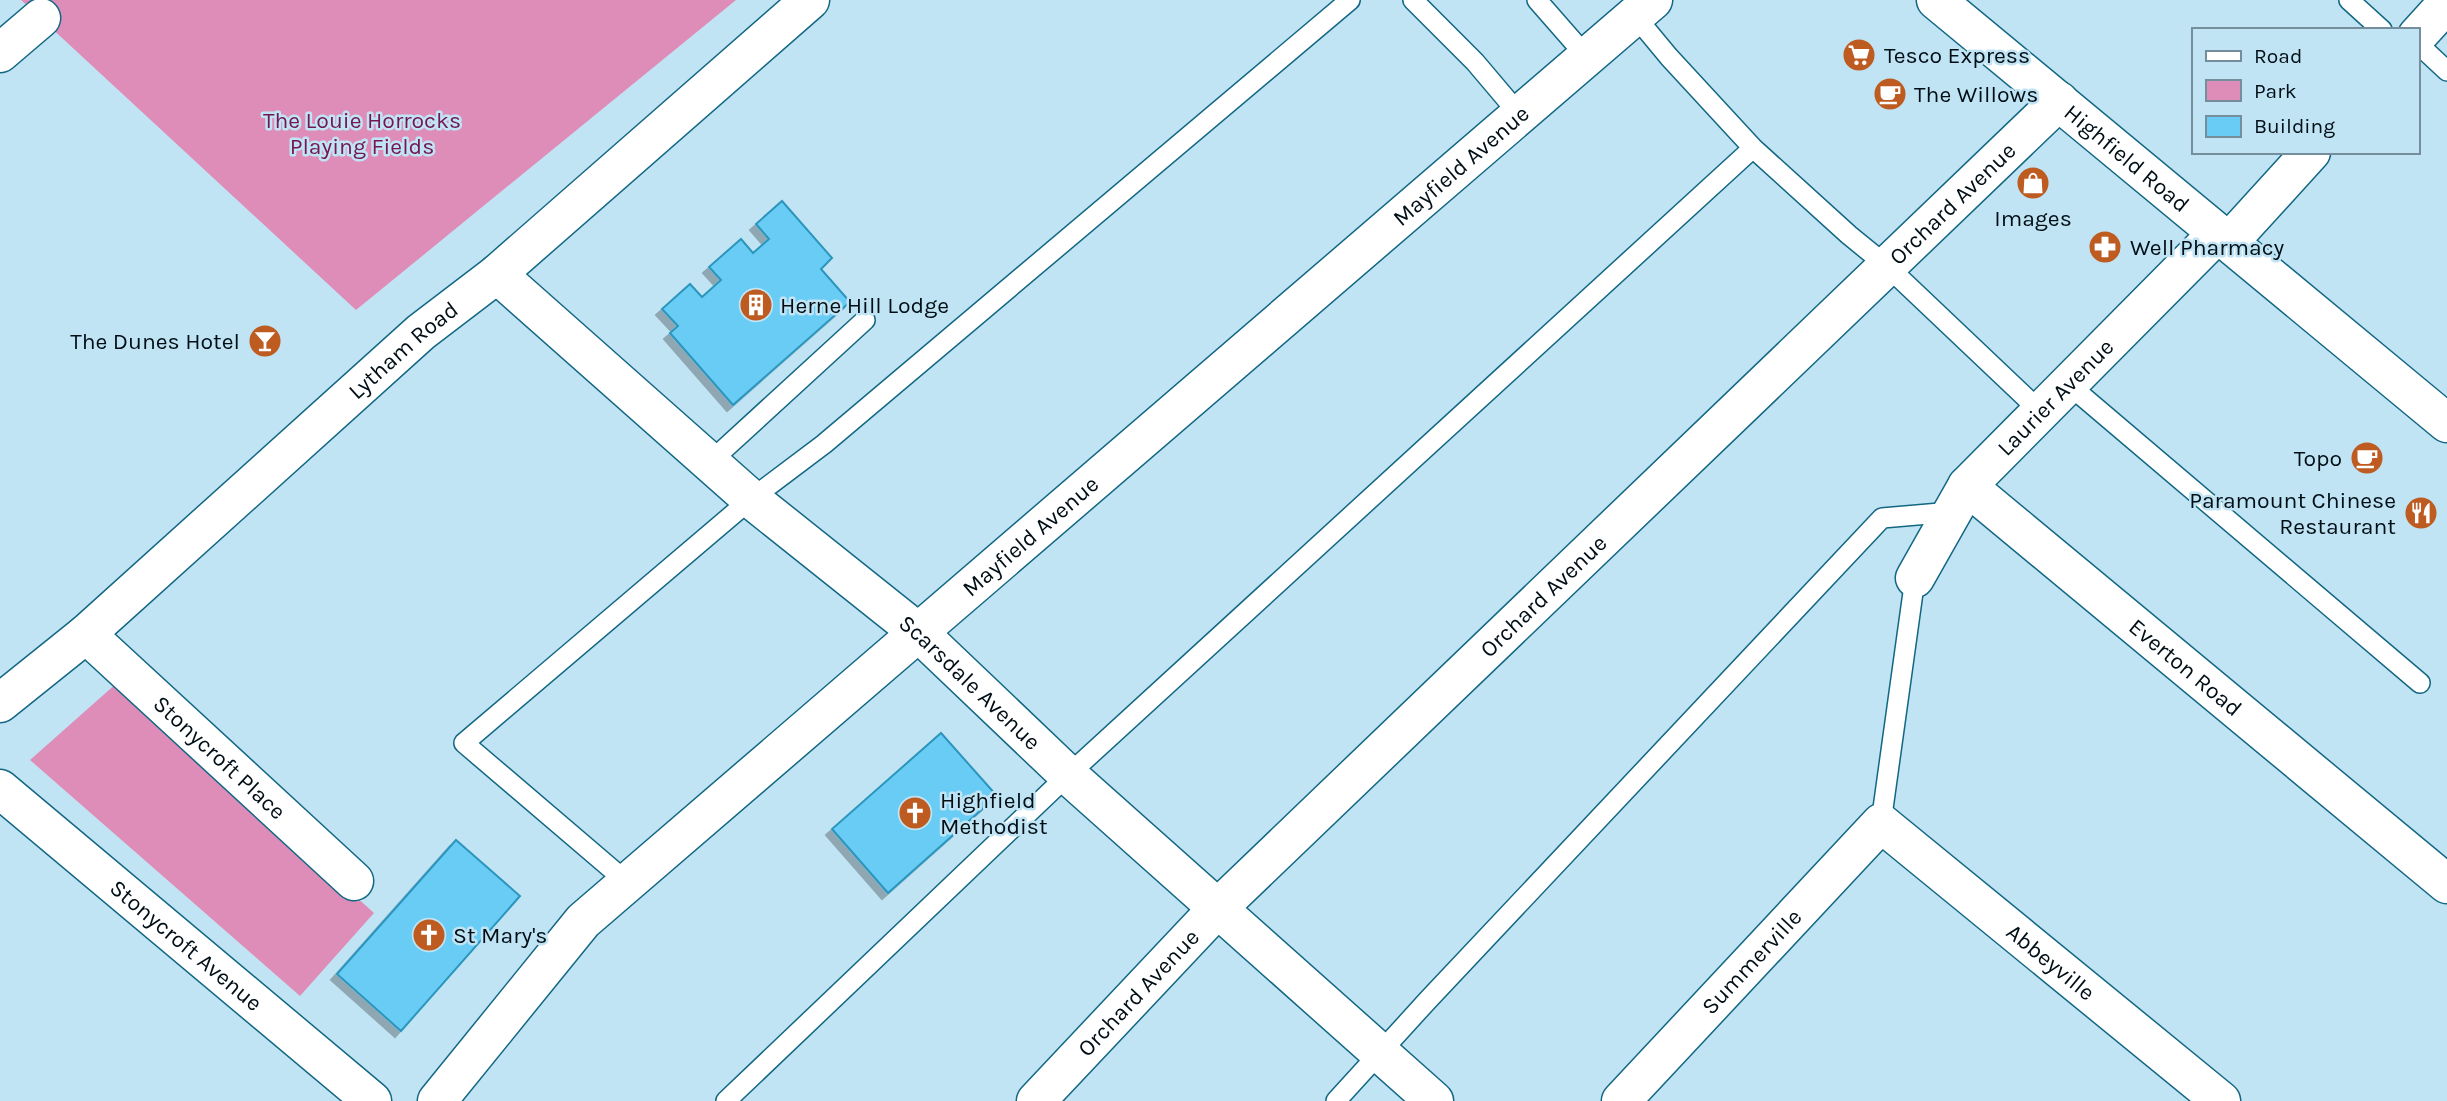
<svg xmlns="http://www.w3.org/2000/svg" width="2447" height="1101" viewBox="0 0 2447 1101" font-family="Karla,sans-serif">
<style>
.green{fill:#de8db9}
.building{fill:#69ccf4;stroke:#2c96bd;stroke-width:2;filter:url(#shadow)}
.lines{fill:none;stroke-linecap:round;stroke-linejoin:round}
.lane-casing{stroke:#126783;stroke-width:22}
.street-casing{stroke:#126783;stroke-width:41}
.secondary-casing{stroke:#126783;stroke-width:41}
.lane{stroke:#fff;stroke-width:19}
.street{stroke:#fff;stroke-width:38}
.secondary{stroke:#fff;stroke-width:38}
.labels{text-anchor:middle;stroke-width:5;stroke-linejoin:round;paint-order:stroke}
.poi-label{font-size:23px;fill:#000e16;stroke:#c1e4f4;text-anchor:start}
.park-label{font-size:23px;fill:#731651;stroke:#c1e4f4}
.street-label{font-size:23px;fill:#000e16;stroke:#c1e4f4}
</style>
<defs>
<filter id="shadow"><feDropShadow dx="-6" dy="6" stdDeviation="0" flood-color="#0004"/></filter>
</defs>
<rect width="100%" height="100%" fill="#c1e4f4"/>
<path class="green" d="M 21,0 L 736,0 L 356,310 Z
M 118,682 L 374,913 L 300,996 L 30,760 Z"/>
<path class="building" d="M 782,201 L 832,258 L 821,269 L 850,302 L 733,405 L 670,333 L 678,326 L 662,309 L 690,284 L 702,297 L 721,280 L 709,267 L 741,239 L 753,253 L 769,239 L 756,224 Z
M 941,733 L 997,796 L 888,893 L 832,829 Z
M 456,840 L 520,896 L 401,1031 L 337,974 Z"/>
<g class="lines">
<defs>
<path id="lane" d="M 1413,0 L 1475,62 L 1519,114
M 1537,0 L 1586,56
M 2349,0 L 2382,30
M 1635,16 L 1669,57 L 1753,148 L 1849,235 L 1887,266 L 2041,412
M 2417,43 L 2447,71
M 2068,384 L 2420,683
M 710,462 L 865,320
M 1881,823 L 1915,578
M 628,883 L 464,743 L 751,499 L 824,444 L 1350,0
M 726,1101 L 1068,775 L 1753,148
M 1336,1101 L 1428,1000 L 1882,518 L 1952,512"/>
<g id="street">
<path d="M 2417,36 L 2447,3"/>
<path d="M 0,53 L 41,18"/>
<path d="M 2229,242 L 2311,152"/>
<path id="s1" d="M 497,274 L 751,499 L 919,633 L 1068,775 L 1434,1101"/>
<path id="s2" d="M 1967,486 L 2447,884"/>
<path id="s3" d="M 1915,578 L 1967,486 L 2218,233"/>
<path id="s4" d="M 86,634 L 354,881"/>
<path id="s5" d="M 0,789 L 372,1101"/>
<path id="s6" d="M 437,1101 L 583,921 L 1653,0"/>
<path id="s7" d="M 1036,1101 L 1217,909 L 2059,101"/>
<path id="s8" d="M 1621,1101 L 1881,823 L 2221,1101"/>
</g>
<g id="secondary">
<path id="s9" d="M 1936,0 L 2447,423"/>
<path id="s10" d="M 0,703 L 86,634 L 421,332 L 497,274 L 810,0"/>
</g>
</defs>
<use href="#lane" class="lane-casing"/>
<use href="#street" class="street-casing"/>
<use href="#secondary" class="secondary-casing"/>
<use href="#lane" class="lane"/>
<use href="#street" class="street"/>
<use href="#secondary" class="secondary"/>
</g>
<defs>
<symbol id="supermarket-disc" viewBox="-11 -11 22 22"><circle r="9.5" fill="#bd5b21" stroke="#c1e4f4"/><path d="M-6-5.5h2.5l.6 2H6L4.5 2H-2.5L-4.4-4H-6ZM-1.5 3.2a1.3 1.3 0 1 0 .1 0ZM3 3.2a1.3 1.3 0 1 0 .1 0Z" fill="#fff"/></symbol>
<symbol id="cafe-disc" viewBox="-11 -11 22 22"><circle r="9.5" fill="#bd5b21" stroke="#c1e4f4"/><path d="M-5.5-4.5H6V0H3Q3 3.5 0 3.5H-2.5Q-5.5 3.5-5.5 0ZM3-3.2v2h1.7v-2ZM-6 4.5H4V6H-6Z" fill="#fff"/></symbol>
<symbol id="shop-disc" viewBox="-11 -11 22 22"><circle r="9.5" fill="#bd5b21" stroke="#c1e4f4"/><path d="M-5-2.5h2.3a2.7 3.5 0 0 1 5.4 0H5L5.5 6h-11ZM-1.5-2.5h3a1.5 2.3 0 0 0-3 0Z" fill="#fff"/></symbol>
<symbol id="pharmacy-disc" viewBox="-11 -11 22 22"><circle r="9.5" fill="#bd5b21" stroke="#c1e4f4"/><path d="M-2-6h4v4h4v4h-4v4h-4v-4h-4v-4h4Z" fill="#fff"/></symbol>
<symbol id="building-disc" viewBox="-11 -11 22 22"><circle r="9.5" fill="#bd5b21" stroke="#c1e4f4"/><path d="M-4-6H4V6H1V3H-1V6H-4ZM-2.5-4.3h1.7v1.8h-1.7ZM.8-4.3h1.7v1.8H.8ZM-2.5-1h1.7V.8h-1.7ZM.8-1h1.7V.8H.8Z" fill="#fff"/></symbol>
<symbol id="bar-disc" viewBox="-11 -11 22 22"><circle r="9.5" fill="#bd5b21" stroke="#c1e4f4"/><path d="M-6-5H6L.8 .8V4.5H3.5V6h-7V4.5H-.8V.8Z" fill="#fff"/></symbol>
<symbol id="restaurant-disc" viewBox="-11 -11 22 22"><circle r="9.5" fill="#bd5b21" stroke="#c1e4f4"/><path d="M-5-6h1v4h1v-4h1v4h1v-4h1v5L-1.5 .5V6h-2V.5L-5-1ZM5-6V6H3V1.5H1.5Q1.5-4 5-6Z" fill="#fff"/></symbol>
<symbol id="church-disc" viewBox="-11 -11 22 22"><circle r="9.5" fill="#bd5b21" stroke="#c1e4f4"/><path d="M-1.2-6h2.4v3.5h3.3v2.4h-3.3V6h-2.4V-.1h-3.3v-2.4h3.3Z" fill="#fff"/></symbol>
</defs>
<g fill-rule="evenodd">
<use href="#supermarket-disc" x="1840" y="36" width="38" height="38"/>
<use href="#cafe-disc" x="1871" y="75" width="38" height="38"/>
<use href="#shop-disc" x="2014" y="164" width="38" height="38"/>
<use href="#pharmacy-disc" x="2086" y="228" width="38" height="38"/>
<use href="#building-disc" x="737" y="286" width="38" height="38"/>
<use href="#bar-disc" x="246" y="322" width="38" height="38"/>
<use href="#cafe-disc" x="2348" y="439" width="38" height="38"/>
<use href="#restaurant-disc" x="2402" y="494" width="38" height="38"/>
<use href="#church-disc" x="896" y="794" width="38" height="38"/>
<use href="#church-disc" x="410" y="916" width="38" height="38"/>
</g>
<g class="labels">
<g class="poi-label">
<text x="1884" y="63">Tesco Express</text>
<text x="1914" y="102">The Willows</text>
<text x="2033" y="226" text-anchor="middle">Images</text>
<text x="2130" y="255">Well Pharmacy</text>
<text x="780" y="313">Herne Hill Lodge</text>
<text x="240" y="349" text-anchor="end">The Dunes Hotel</text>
<text x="2342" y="466" text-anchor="end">Topo</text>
<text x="2396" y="508" text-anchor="end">Paramount Chinese<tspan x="2396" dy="26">Restaurant</tspan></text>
<text x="940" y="808">Highfield<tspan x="940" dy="26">Methodist</tspan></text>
<text x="453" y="943">St Mary's</text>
</g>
<g class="park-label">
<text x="362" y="128">The Louie Horrocks<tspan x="362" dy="26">Playing Fields</tspan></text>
</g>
<g class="street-label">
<text dy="8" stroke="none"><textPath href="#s9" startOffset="248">Highfield Road</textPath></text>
<text dy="8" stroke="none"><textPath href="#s6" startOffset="1390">Mayfield Avenue</textPath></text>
<text dy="8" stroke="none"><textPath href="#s7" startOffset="1283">Orchard Avenue</textPath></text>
<text dy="8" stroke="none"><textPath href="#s10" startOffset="536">Lytham Road</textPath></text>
<text dy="8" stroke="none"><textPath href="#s3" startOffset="231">Laurier Avenue</textPath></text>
<text dy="8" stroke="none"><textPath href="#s6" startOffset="822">Mayfield Avenue</textPath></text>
<text dy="8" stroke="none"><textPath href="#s7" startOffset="716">Orchard Avenue</textPath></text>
<text dy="8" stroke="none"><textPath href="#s2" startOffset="284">Everton Road</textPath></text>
<text dy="8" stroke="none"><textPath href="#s1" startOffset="625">Scarsdale Avenue</textPath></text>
<text dy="8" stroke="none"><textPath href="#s4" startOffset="182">Stonycroft Place</textPath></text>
<text dy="8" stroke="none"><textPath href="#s5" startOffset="243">Stonycroft Avenue</textPath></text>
<text dy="8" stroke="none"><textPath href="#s8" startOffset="191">Summerville</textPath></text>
<text dy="8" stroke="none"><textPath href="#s8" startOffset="600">Abbeyville</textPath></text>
<text dy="8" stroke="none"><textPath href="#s7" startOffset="149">Orchard Avenue</textPath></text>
</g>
</g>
<rect x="2192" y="28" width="228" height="126" fill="#c1e4f4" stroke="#748e9b" stroke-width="2"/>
<rect x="2206" y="51" width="35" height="10" fill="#ffffff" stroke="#748e9b" stroke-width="2"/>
<text x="2254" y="63" font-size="21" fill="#000e16">Road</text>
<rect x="2206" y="80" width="35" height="21" fill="#de8db9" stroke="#748e9b" stroke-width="2"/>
<text x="2254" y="98" font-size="21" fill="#000e16">Park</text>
<rect x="2206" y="116" width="35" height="21" fill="#69ccf4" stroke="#748e9b" stroke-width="2"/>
<text x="2254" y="133" font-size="21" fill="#000e16">Building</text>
</svg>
